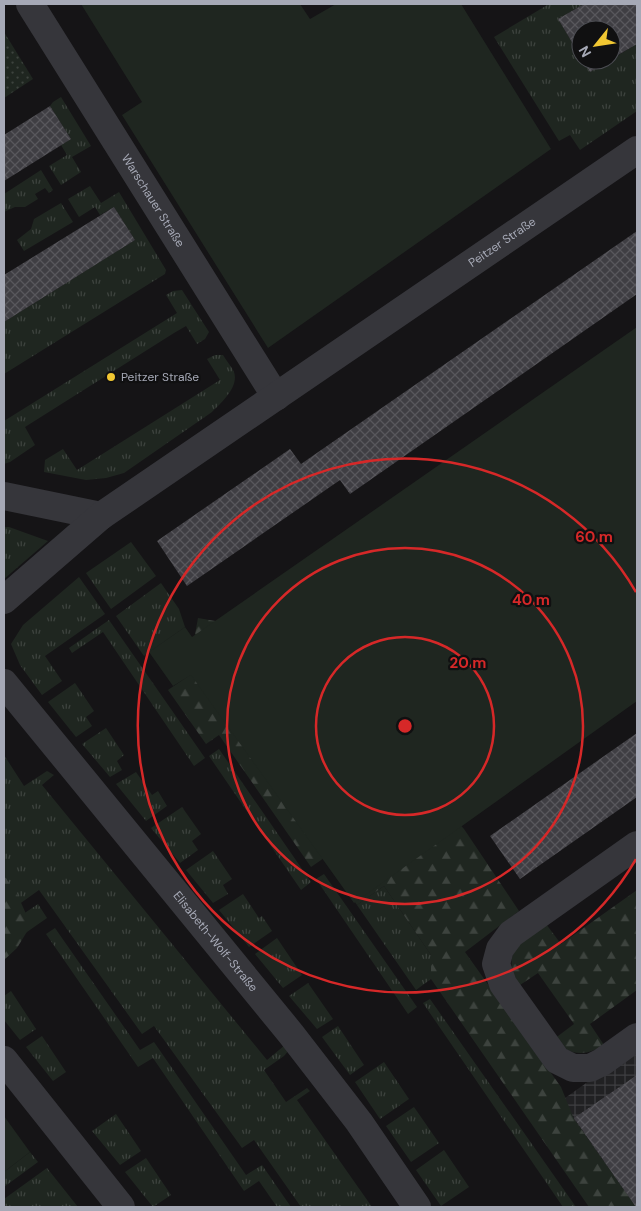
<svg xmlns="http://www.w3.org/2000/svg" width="641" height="1211" viewBox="0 0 641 1211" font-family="'DM Sans',sans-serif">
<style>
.industrial{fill:url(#industrial-grid)}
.grass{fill:url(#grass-tufts)}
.forest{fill:url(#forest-firs)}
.park{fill:#1f2620}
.garden{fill:url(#garden-dots)}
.building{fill:url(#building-cross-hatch)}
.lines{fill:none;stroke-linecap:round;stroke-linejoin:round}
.minor{stroke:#36363b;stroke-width:28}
.ring{fill:none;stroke:#d62828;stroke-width:2.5}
.poi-dot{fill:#f1c732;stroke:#101011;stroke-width:2}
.labels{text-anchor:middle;stroke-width:4.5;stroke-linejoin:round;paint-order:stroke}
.street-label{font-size:12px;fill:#a6a9b6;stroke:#101011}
.poi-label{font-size:12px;fill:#a6a9b6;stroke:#101011;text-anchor:start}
.centre{fill:#d62828;stroke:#101011;stroke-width:2.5}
.ring-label{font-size:15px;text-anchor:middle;font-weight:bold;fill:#d62828;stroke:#101011;stroke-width:4.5;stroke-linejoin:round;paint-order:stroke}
</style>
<defs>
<pattern id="industrial-grid" width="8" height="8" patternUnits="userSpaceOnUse" patternTransform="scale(1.25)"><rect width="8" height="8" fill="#212123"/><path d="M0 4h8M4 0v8" fill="none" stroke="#3e3e41"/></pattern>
<pattern id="grass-tufts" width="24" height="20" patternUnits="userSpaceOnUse" patternTransform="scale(1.25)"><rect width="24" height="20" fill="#1f2620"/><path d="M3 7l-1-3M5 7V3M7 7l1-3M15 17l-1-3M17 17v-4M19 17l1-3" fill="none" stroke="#3d433e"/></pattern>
<pattern id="forest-firs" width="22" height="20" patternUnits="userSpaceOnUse" patternTransform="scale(1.25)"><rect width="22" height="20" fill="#1f2620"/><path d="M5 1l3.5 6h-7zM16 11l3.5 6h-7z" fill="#3d433e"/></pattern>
<pattern id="garden-dots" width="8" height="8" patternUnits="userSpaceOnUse" patternTransform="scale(1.25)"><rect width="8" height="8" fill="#1f2620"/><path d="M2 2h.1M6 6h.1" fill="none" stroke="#3d433e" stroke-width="1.8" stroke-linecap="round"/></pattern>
<pattern id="building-cross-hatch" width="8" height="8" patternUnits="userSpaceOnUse" patternTransform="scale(1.25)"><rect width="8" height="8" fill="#3f3e43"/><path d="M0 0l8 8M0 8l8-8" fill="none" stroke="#58575c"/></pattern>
</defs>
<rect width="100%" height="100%" fill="#151416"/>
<path class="industrial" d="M 637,1047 L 637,1207 L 631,1207 L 558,1103 Z"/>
<path class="grass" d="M 549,4 L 584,4 L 558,19 L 581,57 L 581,60 L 583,60 L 590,72 L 637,44 L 637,111 L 580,150 L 570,135 L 559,141 L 494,37 Z
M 61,97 L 91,146 L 72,157 L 81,172 L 61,185 L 49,166 L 67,155 L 61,145 L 71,139 L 50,106 L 53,102 Z
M 41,170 L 53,190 L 49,193 L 45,188 L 35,194 L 38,199 L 25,207 L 15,207 L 4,212 L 4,194 Z
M 90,186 L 101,203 L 119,192 L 166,270 L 165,274 L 4,374 L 4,322 L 135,240 L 114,207 L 100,215 L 95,207 L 79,217 L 68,199 Z
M 61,203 L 73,222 L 24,251 L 17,240 L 31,229 L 34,219 Z
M 182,290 L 209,332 L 205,339 L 197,344 L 186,326 L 174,333 L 25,427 L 35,445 L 10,462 L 4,464 L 4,421 L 177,313 L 166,295 L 173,291 Z
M 215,355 L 223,355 C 226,360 231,366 234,372 C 239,387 222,402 212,412 L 124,473 L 106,478 L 86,480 L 44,472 L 45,460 L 63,449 L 77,470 L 220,380 L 207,359 Z
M 4,527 L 9,527 L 48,541 L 4,579 Z
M 131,542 L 156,576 L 111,609 L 86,573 Z
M 79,577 L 105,614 L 45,656 L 62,681 L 42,695 L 20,665 L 11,644 L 23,625 Z
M 161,583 L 179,609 L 185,627 L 144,656 L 116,616 Z
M 109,620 L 205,758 L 194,766 L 103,632 L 72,653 L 69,648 Z
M 75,683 L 94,711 L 86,717 L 92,726 L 76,737 L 48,702 Z
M 106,728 L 124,755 L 117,761 L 122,770 L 110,777 L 82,744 Z
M 219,749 L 311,882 L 301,890 L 209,756 Z
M 4,755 L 24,786 L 47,771 L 54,775 L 42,785 L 267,1060 L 285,1045 L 289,1050 L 284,1056 L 264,1070 L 286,1102 L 307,1088 L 310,1091 L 297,1100 L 372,1207 L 301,1207 L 254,1140 L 242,1148 L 154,1026 L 142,1034 L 39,890 L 4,915 Z
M 136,772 L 152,795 L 158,791 L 167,806 L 146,821 L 116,784 Z
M 182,807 L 201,834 L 192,841 L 198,850 L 180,863 L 151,828 Z
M 213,851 L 232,879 L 223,885 L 228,894 L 213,903 L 186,870 Z
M 324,874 L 417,1007 L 408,1014 L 316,879 Z
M 384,886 L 431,955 L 431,979 L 416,990 L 357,905 Z
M 243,894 L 259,918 L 262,916 L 272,931 L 249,947 L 219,910 Z
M 38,904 L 47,918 L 4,948 L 4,927 Z
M 55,928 L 140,1050 L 154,1042 L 246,1175 L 262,1165 L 291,1207 L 277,1207 L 259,1181 L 244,1191 L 153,1058 L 138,1067 L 46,934 Z
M 277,938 L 302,975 L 283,988 L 255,954 Z
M 308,983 L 333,1019 L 317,1029 L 289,996 Z
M 11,991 L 36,1029 L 20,1040 L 4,1020 L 4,996 Z
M 430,999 L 576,1207 L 563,1207 L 423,1003 Z
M 338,1026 L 364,1065 L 350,1075 L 322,1037 Z
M 42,1036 L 66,1072 L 53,1081 L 26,1047 Z
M 384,1062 L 409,1099 L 380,1119 L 355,1082 Z
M 414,1107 L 439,1143 L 411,1162 L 386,1126 Z
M 116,1114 L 141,1151 L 120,1165 L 92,1131 Z
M 444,1150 L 469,1187 L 441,1206 L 416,1170 Z
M 30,1152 L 38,1162 L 4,1187 L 4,1172 Z
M 146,1158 L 171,1195 L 153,1207 L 125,1172 Z
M 47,1168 L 78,1207 L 4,1207 L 4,1199 Z"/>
<path class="forest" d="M 198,618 L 221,622 L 444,807 L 464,829 L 519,911 L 465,952 L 561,1087 L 574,1119 L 636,1207 L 589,1207 L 431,979 L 431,955 L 384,886 L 357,905 L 324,858 L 311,867 L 219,735 L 206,744 L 168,690 L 209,662 L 194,640 Z
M 5,877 L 18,896 L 31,925 L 17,948 L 4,960 Z
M 637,890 L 637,990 L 590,1024 L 604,1045 C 587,1056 569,1057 554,1039 L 574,1024 L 538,973 L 517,987 C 503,949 518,945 546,924 L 561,944 Z"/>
<path class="park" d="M 81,4 L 300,4 L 310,19 L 336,4 L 461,4 L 551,149 L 268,348 L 122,115 L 142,102 Z
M 637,327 L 637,701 L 354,903 L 191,675 L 173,686 L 149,652 L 185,627 L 192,637 Z
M 4,1116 L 30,1152 L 4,1172 Z"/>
<path class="garden" d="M 4,32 L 33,79 L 4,98 Z"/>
<path class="building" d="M 584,4 L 637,4 L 637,44 L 611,59 L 611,30 L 581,30 L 581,57 L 558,19 Z
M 583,60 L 610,60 L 590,72 Z
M 50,106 L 71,139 L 4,181 L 4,135 Z
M 114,207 L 135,240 L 4,322 L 4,275 Z
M 637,231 L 637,294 L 350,494 L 340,480 L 187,586 L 157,541 L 290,449 L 301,464 Z
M 637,733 L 637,797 L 520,879 L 490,836 Z
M 637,1075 L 637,1207 L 636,1207 L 574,1118 Z"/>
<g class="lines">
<g class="minor">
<path id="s1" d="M 30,4 L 276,397"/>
<path d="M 4,496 L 101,516"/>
<path id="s2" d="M 4,600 L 101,516 L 637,150"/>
<path id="s3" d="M 4,683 L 291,1034 L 359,1122 L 417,1207"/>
<path d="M 637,845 L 511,934 L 500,949 L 496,964 L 503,984 L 557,1060 L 573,1068 L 590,1068 L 602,1062 L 637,1037"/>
<path d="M 4,1060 L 121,1207"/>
</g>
</g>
<g class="ring">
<circle cx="405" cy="726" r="89"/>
<circle cx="405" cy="726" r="178"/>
<path d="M636 859A267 267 0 1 1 636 592"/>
</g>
<circle class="poi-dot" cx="111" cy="377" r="5"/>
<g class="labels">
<g class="street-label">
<text dy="4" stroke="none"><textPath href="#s1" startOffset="232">Warschauer Straße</textPath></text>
<text dy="4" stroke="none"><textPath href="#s2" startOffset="614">Peitzer Straße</textPath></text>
<text dy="4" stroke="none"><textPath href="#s3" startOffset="334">Elisabeth-Wolf-Straße</textPath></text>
</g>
<g class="poi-label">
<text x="121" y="381">Peitzer Straße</text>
</g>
</g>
<circle cx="405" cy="726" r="8" class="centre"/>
<g class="ring-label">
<text x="594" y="542">60 m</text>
<text x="531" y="605">40 m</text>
<text x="468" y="668">20 m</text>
</g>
<rect width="641" height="1211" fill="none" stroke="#a6a9b6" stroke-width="10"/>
<g transform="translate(596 45) rotate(240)"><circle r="24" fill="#101011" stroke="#4c4d53"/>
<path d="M0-4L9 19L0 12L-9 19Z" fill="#f1c732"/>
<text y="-8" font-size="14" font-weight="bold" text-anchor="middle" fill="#a6a9b6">N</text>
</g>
</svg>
